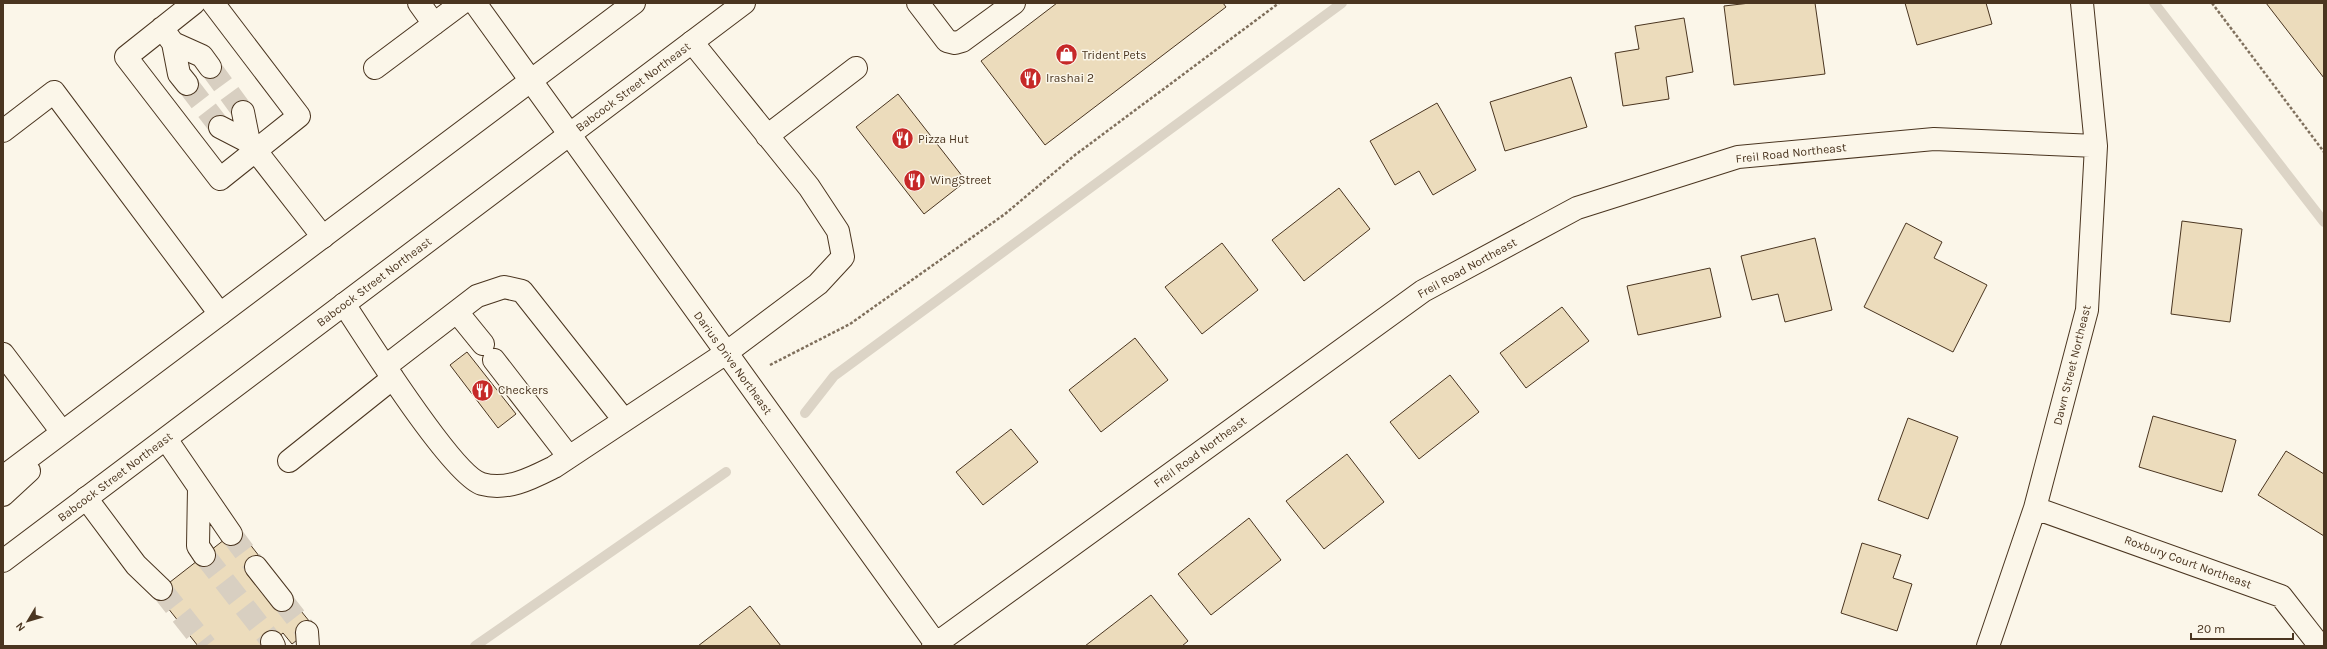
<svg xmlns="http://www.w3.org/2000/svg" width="2327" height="649" viewBox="0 0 2327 649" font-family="Karla,sans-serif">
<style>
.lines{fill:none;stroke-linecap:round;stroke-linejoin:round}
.stream{stroke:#dcd4c6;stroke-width:10}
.building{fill:#ecdcbc;stroke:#4a3520}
.minor-tunnel{stroke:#d8cfc1;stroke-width:22;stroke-dasharray:22 11;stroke-linecap:butt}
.minor-casing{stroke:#4a3520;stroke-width:24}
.major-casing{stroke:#4a3520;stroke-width:24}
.path{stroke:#7f6f5c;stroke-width:2.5;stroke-dasharray:3 2;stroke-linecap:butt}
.minor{stroke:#fbf6e9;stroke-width:22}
.major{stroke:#fbf6e9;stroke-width:22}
.labels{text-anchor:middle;stroke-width:3;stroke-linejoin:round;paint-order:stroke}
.poi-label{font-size:12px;fill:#4a3520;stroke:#fbf6e9;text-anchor:start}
.street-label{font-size:12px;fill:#4a3520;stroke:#fbf6e9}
</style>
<rect width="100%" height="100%" fill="#fbf6e9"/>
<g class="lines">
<path class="stream" d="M 2154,3 L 2324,222
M 805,413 L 834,376 L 1342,3
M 475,646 L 726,472"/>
</g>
<path class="building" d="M 1057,3 L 1223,3 L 1226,7 L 1045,145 L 981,61 Z
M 1750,3 L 1815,3 L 1825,74 L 1734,85 L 1724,6 Z
M 1905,3 L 1986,3 L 1992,24 L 1917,45 Z
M 2266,3 L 2324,3 L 2324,78 Z
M 1684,18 L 1693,72 L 1666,77 L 1669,99 L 1623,106 L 1615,53 L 1639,49 L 1635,26 Z
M 1571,77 L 1587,127 L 1505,151 L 1490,102 Z
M 898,94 L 966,181 L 924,214 L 856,127 Z
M 1437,103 L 1476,170 L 1433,195 L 1419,171 L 1395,185 L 1370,141 Z
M 1339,188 L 1370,229 L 1304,281 L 1272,240 Z
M 2182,221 L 2242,229 L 2230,322 L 2171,314 Z
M 1906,223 L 1942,242 L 1934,258 L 1987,285 L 1953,352 L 1864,307 Z
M 1815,238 L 1832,310 L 1785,322 L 1778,294 L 1752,300 L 1741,256 Z
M 1222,243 L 1258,290 L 1202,334 L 1165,287 Z
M 1710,268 L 1721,317 L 1638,335 L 1627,286 Z
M 1562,307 L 1589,341 L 1526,388 L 1500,353 Z
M 1135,338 L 1168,380 L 1101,432 L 1069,390 Z
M 467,352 L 516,414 L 498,428 L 450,365 Z
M 1450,375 L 1479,412 L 1419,459 L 1390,422 Z
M 2153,416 L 2236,440 L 2222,492 L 2139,467 Z
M 1908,418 L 1958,437 L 1928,519 L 1878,500 Z
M 1011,429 L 1038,462 L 983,505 L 956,472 Z
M 2286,451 L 2324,474 L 2324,536 L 2258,495 Z
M 1347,454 L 1384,502 L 1324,549 L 1286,501 Z
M 1249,518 L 1281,560 L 1211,615 L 1178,574 Z
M 238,529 L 263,561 L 247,574 L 273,606 L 288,595 L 314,627 L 292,644 L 283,633 L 267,646 L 198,646 L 156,593 Z
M 1862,543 L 1901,555 L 1893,578 L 1912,584 L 1897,631 L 1841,613 Z
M 1151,595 L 1188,641 L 1182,646 L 1085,646 Z
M 750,606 L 781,646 L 698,646 Z"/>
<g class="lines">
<path class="minor-tunnel" d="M 210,67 L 243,112
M 187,84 L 220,127
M 231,534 L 256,567
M 204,555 L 272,642
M 161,589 L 206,646
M 282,600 L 307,632"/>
<defs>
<path id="minor" d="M 194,3 L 126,57 L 220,179 L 299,116 L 213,3
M 419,3 L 434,24
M 475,3 L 936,644
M 918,3 L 947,41 L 955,43 L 962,41 L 1014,3
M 162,28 L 173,43 L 202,56 L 210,67
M 173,43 L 179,74 L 187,84
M 375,68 L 462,3
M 243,112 L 249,142
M 220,127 L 249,142 L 323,237
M 3,131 L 54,92 L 220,314
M 767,136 L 856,68
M 344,304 C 365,336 453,476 482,484 C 508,491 532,478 554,467 L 726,353 L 818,284 L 843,257 L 838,231 L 809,187 L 692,42
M 457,312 L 483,344
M 3,354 L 62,432
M 494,360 L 569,457
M 386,366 L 477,296 L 504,287 L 522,291 L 624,420
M 166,439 L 231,534
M 289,461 L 393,378
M 199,488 L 198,546 L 204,555
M 86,498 L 136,565 L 161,589
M 2035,508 L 2281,596 L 2320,646
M 256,567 L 282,600
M 307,632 L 308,646
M 272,642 L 274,646
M 933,646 L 1423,291 L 1577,208 L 1738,157 L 1934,139 L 2096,146
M 1988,646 L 2035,508 L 2087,310 L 2096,146 L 2082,3"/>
<path id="major" d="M 3,477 L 634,3
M 3,495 L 29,471
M 3,561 L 744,3"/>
</defs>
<use href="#minor" class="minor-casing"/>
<use href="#major" class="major-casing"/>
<path class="path" d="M 2212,3 L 2324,152
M 770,365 L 850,324 L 1005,214 L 1075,155 L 1279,3"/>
<use href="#minor" class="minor"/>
<use href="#major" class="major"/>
</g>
<defs>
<symbol id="shop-disc" viewBox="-11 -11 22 22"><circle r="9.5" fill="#c62828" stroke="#fbf6e9"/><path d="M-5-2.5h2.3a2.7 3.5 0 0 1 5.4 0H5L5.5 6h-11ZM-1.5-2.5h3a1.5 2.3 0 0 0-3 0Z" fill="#fff"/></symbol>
<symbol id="restaurant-disc" viewBox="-11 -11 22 22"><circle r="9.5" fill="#c62828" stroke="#fbf6e9"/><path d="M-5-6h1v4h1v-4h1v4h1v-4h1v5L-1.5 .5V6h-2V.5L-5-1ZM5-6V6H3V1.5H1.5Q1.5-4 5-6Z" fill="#fff"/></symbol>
</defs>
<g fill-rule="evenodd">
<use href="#shop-disc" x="1054" y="42" width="25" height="25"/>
<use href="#restaurant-disc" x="1018" y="66" width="25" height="25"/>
<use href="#restaurant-disc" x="890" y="126" width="25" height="25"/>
<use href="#restaurant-disc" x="902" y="168" width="25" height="25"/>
<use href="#restaurant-disc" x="470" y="378" width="25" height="25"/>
</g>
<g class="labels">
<g class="poi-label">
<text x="1082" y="59">Trident Pets</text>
<text x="1046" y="82">Irashai 2</text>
<text x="918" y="143">Pizza Hut</text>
<text x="930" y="184">WingStreet</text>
<text x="498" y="394">Checkers</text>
</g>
<g class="street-label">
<text transform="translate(633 87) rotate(-37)" y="4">Babcock Street Northeast</text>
<text transform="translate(1791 153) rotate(-6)" y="4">Freil Road Northeast</text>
<text transform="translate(1467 268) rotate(-29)" y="4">Freil Road Northeast</text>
<text transform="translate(374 282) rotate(-37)" y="4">Babcock Street Northeast</text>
<text transform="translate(733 363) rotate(54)" y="4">Darius Drive Northeast</text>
<text transform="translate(2072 365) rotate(-76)" y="4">Dawn Street Northeast</text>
<text transform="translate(1200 452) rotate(-36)" y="4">Freil Road Northeast</text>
<text transform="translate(115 477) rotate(-37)" y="4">Babcock Street Northeast</text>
<text transform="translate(2188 562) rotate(20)" y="4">Roxbury Court Northeast</text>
</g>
</g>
<rect width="2327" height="649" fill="none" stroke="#4a3520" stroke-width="8"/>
<g transform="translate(28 621) rotate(232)" stroke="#fbf6e9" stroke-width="3" paint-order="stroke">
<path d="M0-3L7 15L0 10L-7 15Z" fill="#4a3520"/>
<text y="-6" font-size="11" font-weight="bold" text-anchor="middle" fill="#4a3520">N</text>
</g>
<path d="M2191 633v6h102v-6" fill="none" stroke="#4a3520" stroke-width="2"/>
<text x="2197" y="633" font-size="12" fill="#4a3520" stroke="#fbf6e9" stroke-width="3" paint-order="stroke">20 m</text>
</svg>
